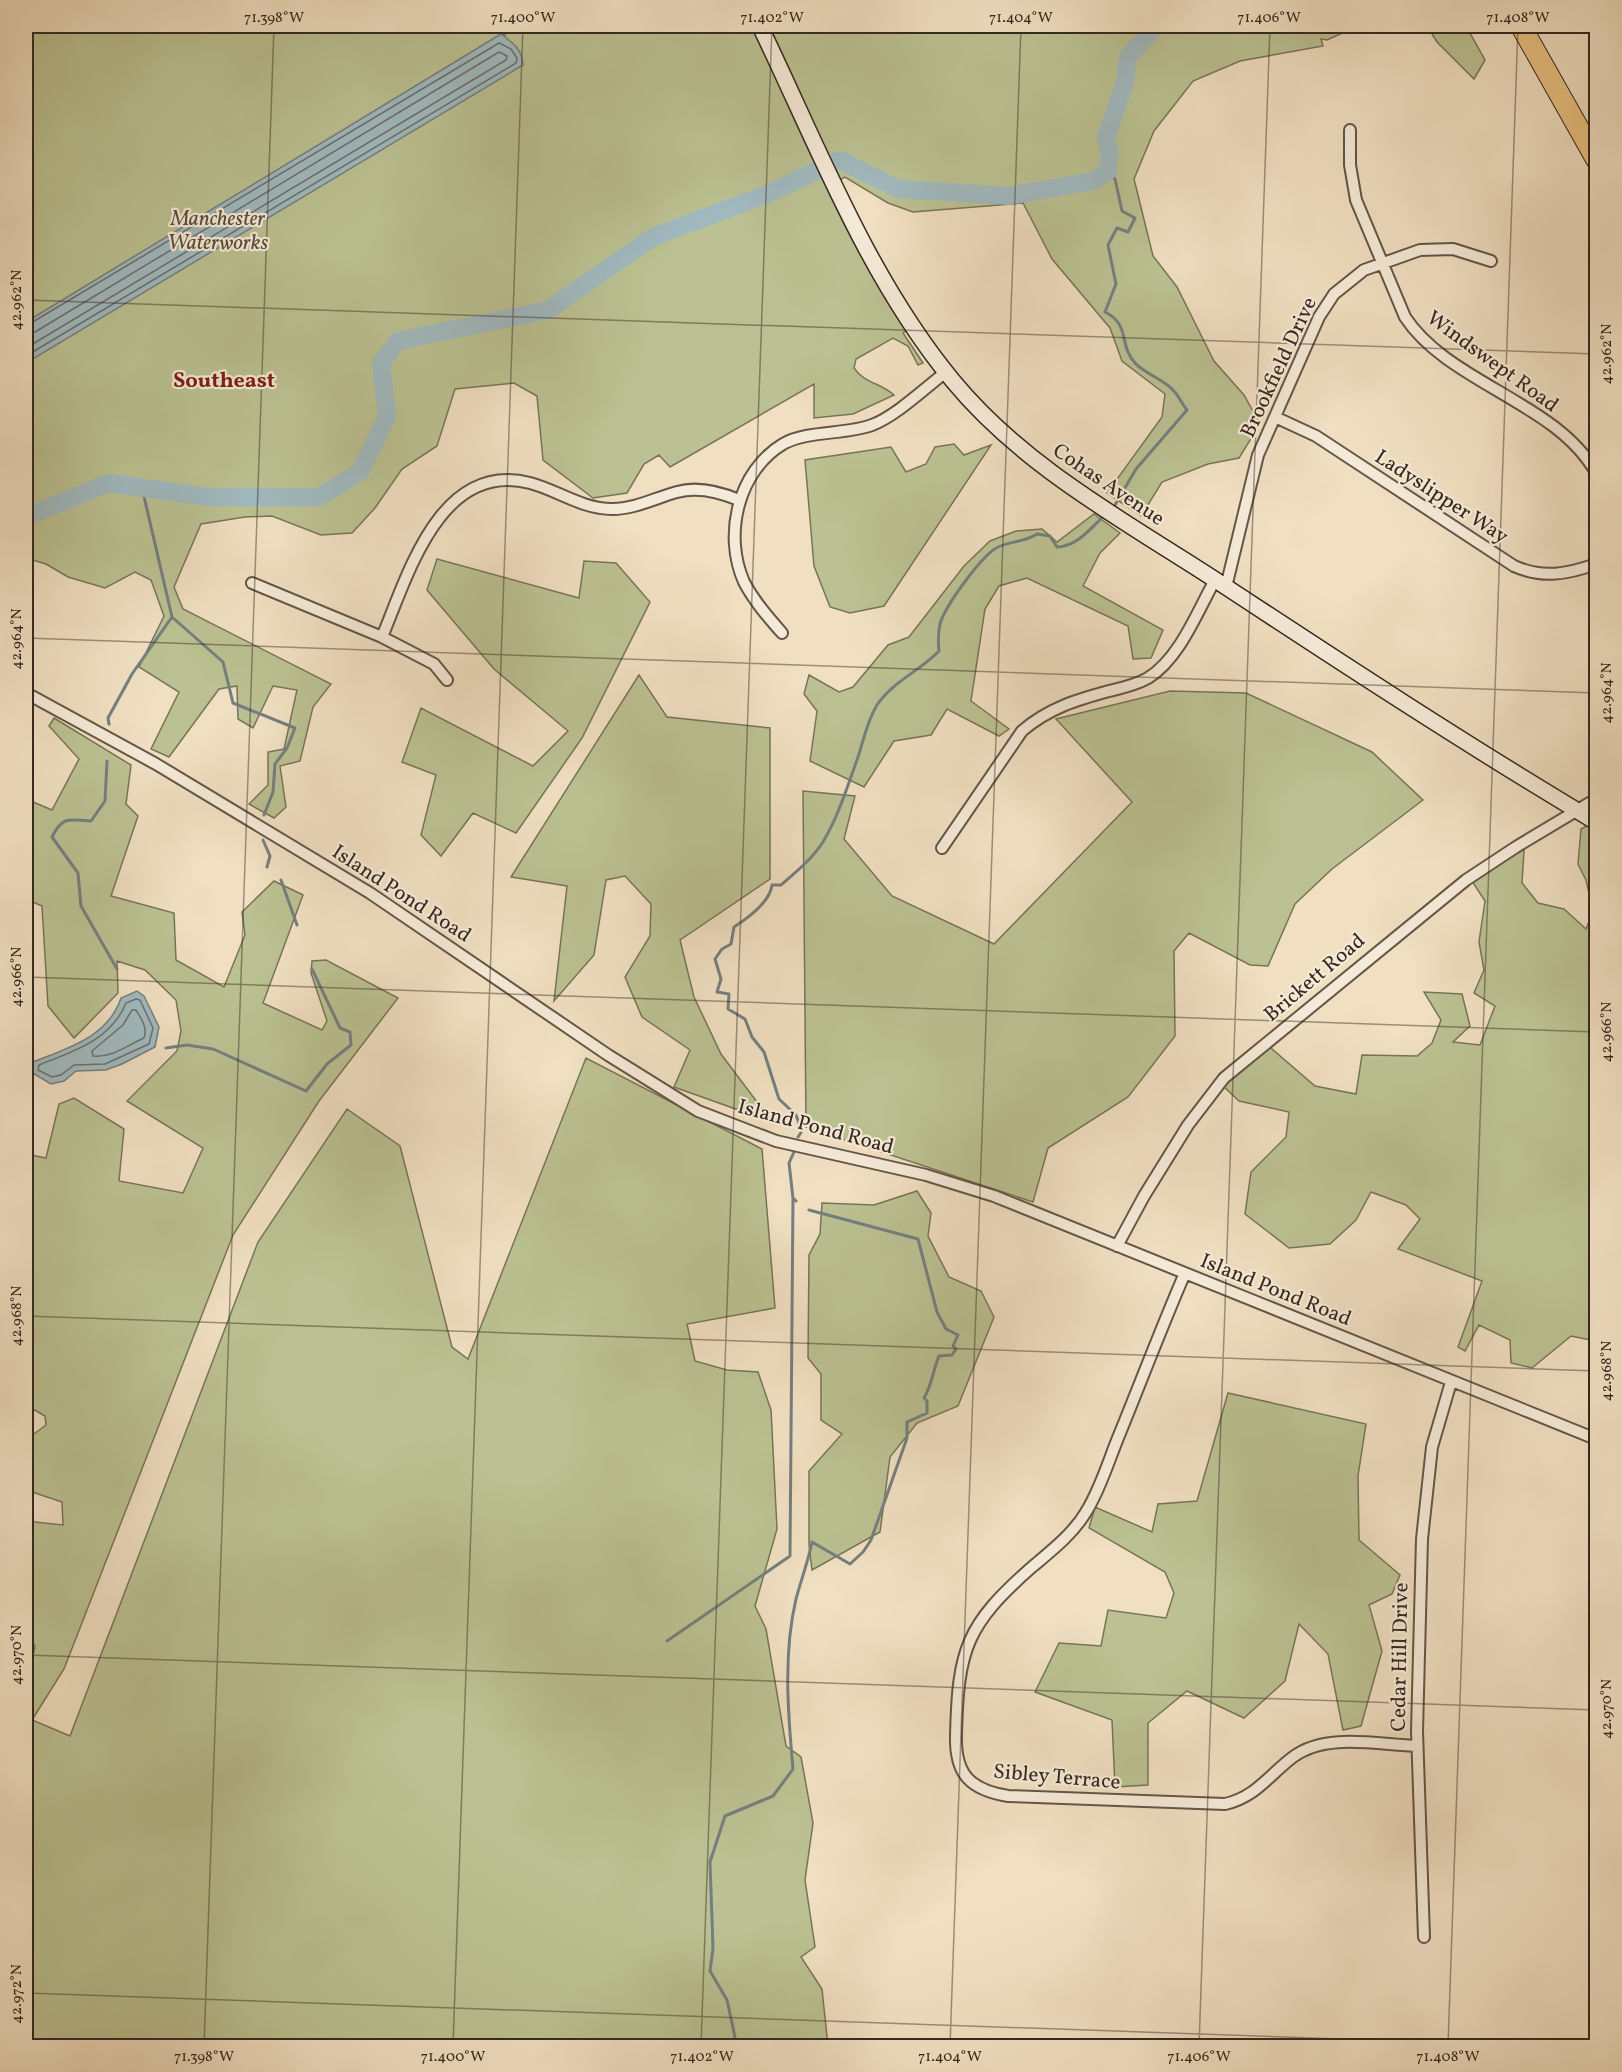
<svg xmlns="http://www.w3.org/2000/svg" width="1622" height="2072" viewBox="0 0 1622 2072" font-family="Vollkorn,serif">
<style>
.green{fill:#bbc192;stroke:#787458;stroke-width:1.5;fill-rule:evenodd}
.water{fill:#a0b9bf;stroke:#757f7f;stroke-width:1.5}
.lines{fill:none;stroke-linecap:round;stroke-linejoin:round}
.shore{stroke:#6a706f;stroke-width:1.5}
.stream{stroke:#757f7f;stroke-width:3}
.river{stroke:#a0b9bf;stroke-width:18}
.street-casing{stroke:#645648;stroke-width:14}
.secondary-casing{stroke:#35281f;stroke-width:18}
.highway-casing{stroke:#35281f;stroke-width:22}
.street{stroke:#f5ead7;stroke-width:10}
.secondary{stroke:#f5ead7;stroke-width:15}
.highway{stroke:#e8c080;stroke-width:20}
.ticks{fill:none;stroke:#35281f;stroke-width:1.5;stroke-opacity:0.45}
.labels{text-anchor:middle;stroke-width:4.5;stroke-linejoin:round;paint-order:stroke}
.park-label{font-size:21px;font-style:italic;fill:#564e3c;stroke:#f5ead7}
.street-label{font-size:21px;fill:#35281f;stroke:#f5ead7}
.neighbourhood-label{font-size:22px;font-weight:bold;fill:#7a1f14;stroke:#f5ead7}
.neatline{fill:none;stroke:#35281f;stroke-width:2}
.ticks-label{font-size:15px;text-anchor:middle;fill:#35281f}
</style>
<rect width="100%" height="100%" fill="#f0dfc1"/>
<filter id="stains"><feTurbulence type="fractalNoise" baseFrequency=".00333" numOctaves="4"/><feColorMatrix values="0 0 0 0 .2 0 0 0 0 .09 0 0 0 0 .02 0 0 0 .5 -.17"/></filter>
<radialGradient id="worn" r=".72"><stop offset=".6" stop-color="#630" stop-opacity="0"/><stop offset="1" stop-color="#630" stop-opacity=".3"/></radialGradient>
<path class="green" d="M 26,26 L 1358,26 L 1327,40 L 1321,39 L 1323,46 L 1240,61 L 1193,81 L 1154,131 L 1134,179 L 1153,256 L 1177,287 L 1214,361 L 1244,395 L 1260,424 L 1239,458 L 1208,464 L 1162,482 L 1141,516 L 1107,493 L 1162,417 L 1165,394 L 1122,361 L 1110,328 L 1052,259 L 1023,203 L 913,212 L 888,203 L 845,177 L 832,184 L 909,329 L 903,333 L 923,363 L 918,365 L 908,346 L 893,338 L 856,359 L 854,368 C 864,383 881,383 894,395 L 853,414 L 814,418 L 814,384 L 670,467 L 659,455 L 644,464 L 627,493 L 593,498 L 543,460 L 537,396 L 514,383 L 455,389 L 437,446 L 402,469 L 375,508 L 352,533 L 321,535 L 272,516 L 245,517 L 201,524 L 174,587 L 183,609 L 331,684 L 313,707 L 300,761 L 280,766 L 286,807 L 274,818 L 249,804 L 268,785 L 268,752 L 284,749 L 297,690 L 273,686 L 253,728 L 238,719 L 237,686 L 219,689 L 169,757 L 151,749 L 179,692 L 139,667 L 164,616 L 151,580 L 135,572 L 105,588 L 68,577 L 46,564 L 26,558 ZM 501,34 L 505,35 L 378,114 Z
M 1427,26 L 1466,26 L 1485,60 L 1474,79 L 1437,42 Z
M 954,444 L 964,455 L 991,445 L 884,606 L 850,613 L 830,607 L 814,566 L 805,460 L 891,447 L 906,472 L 926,464 L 935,447 Z
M 1094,514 L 1120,533 L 1100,553 L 1083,586 L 1163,630 L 1151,658 L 1133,659 L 1128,626 L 1027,578 L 999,586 L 985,609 L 971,701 L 1009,729 L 999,736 L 947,709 L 931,735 L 894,741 L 864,787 L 810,761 L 817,711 L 804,694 L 809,675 L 839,692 L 853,687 L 888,645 L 909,637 L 964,566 L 990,541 L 1016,531 L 1042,529 L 1057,542 Z
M 437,559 L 579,598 L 584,561 L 616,563 L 650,602 L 582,738 L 516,833 L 473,813 L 441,856 L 421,835 L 436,775 L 402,762 L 421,708 L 533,766 L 568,731 L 494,669 L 427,590 Z
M 639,675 L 667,717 L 770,728 L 770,879 L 680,940 L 694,997 L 721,1054 L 772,1122 L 674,1087 L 690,1050 L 642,1017 L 625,977 L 650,936 L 651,904 L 625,876 L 606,880 L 594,955 L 554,1001 L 567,886 L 511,877 Z
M 1170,691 L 1246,693 L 1372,752 L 1423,800 L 1332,869 L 1295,904 L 1268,966 L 1250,965 L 1189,933 L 1174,951 L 1175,1036 L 1128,1097 L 1048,1148 L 1033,1202 L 806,1127 L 803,791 L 855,796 L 844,839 L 892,896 L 994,944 L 1132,802 L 1056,719 Z
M 54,718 L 131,765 L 126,804 L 138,816 L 111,896 L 174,913 L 176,960 L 224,987 L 245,935 L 242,912 L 274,881 L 303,895 L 263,1003 L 322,1030 L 327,1021 L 311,973 L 312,961 L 326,960 L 398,998 L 319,1101 L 233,1235 L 64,1669 L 32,1720 L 70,1736 L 258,1242 L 347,1109 L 400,1146 L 452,1347 L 468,1359 L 586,1058 L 762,1149 L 775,1308 L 687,1324 L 695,1361 L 727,1370 L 758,1372 L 771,1410 L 777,1529 L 755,1606 L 766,1629 L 786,1746 L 801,1757 L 813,1823 L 805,1880 L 815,1947 L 801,1957 L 822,1989 L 828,2046 L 26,2046 L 26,1666 L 30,1667 L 35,1647 L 26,1625 L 26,1521 L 63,1525 L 62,1502 L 26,1490 L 26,1440 L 46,1425 L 45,1416 L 26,1405 L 26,1341 L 28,1337 L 26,1332 L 26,1154 L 46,1158 L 59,1104 L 74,1098 L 124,1129 L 119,1181 L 183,1193 L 203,1148 L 127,1101 L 177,1051 L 181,1031 L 176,1000 L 145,970 L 117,961 L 118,993 L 74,1038 L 48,1006 L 42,906 L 26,899 L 26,799 L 52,810 L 79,759 L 49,726 Z
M 1588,825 L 1596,830 L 1596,1341 L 1571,1336 L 1532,1368 L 1511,1363 L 1510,1340 L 1479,1325 L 1465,1351 L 1458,1347 L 1482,1281 L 1398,1249 L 1420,1219 L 1406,1205 L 1371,1192 L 1356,1220 L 1330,1244 L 1289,1248 L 1245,1214 L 1251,1172 L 1286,1137 L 1289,1112 L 1239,1101 L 1220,1083 L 1265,1043 L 1315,1086 L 1356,1094 L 1362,1055 L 1417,1056 L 1432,1043 L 1441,1020 L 1424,992 L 1462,994 L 1470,1026 L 1453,1042 L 1480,1045 L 1495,1006 L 1474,993 L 1484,970 L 1479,942 L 1485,901 L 1470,878 L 1521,844 L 1524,851 L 1522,883 L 1538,903 L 1564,909 L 1586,929 L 1593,911 L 1586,880 L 1578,864 L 1581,829 Z
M 917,1191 L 931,1213 L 928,1236 L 949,1277 L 981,1291 L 994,1317 L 958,1406 L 917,1423 L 890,1457 L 880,1532 L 812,1570 L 809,1545 L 809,1471 L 842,1434 L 821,1420 L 821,1374 L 808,1358 L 809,1255 L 820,1234 L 822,1203 L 874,1205 Z
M 1228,1393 L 1366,1424 L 1358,1476 L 1359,1540 L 1400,1575 L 1392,1594 L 1369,1605 L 1382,1651 L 1361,1726 L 1343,1730 L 1328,1654 L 1299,1624 L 1285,1681 L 1244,1718 L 1187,1691 L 1148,1723 L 1148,1785 L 1115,1787 L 1112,1720 L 1035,1692 L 1059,1643 L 1101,1646 L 1108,1610 L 1166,1618 L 1174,1593 L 1165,1572 L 1089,1528 L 1095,1507 L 1152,1532 L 1158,1504 L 1197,1501 Z"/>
<path class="water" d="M 501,34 C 513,43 522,49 523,65 L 26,363 L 26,322 Z
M 137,991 L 144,996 L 159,1027 L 155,1047 L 122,1064 L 106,1070 L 76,1071 L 64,1081 L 51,1084 L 26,1069 L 33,1062 C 68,1048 108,1037 121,998 Z"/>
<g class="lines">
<path class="shore" d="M 26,326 L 499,43 L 511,49 L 517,58 L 516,63 L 26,356
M 26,334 L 35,332 L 499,52 L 507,56 L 506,60 L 26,348
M 136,999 L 140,1000 L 153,1028 L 149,1044 L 105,1064 L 74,1065 L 61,1075 L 52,1077 L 38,1070 L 39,1065 C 74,1051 111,1040 126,1003 Z
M 132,1010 L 136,1010 C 141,1018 148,1028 144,1038 C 128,1045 112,1058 93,1056 L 92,1051 L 123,1025 Z"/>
<path class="stream" d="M 1108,171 L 1115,179 L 1122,211 L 1135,218 L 1128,232 L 1117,228 L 1108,245 L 1116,284 L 1105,312 C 1131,325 1118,344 1135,363 C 1145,374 1163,379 1173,390 C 1179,396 1182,404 1187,410 L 1136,469 L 1115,505
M 142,488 L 172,617 L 223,662 L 233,703 L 295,728 L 287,748 L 275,764 L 273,792 L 264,815
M 109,724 L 108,718 L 132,674 L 172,617
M 107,761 L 105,801 L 91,821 C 69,820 63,815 52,837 L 78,873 L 81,906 L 117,969
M 263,840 L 270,856 L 267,867
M 281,880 L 297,925
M 166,1048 L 187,1045 L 213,1049 L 306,1091 L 327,1064 L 351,1045 L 350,1032 L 340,1028 L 312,969
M 798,1137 L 802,1131 L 796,1115 L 779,1099 L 764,1052 L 752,1037 L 745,1019 L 728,1009 L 729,994 L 717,992 L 721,979 L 715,959 L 722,949 L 731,944 L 734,927 C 748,918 770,902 772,885 L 781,885 C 796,872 812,859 823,842 C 838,817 848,785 858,757 C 864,739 867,721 877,705 C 893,681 920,671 939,651 C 938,641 938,633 940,624 C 945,606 982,555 998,547 C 1011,541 1025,542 1037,534 L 1050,536 L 1057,547 C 1077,546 1089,530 1103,517
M 794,1152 L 789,1163 L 793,1198 L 796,1201
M 667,1641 L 790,1556 L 793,1198
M 731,2046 L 735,2037 L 727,2000 L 710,1971 L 713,1948 L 710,1862 L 725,1816 L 773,1796 L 793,1769 C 788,1714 783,1654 796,1599 C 801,1580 808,1562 812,1542 L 850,1564 L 863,1552 L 871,1540 L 907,1438 L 907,1422 L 927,1413 L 927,1401 L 924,1398 C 932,1385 933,1370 939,1356 L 952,1355 L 956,1349 L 953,1346 L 958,1335 L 946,1329 L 937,1312 L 918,1239 L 809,1210"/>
<path class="river" d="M 26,517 L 109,483 L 209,497 L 319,497 L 360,472 L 387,416 L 381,363 L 398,341 L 548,310 L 653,237 L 765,195 L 840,160 L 898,189 L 1009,196 L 1093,181 L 1108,171 L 1110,154 L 1106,138 L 1125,82 L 1128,57 L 1156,26"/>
<defs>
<path id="street" d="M 1350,130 L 1350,165 L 1356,200 L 1405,317 C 1448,383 1558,403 1596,473
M 1275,417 L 1316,436 L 1514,566 C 1543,579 1568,574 1596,564
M 252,583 L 382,637 L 434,664 L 447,680
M 1226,587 L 1258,455 L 1319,317 L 1334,294 L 1364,270 L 1420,250 L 1453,249 L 1491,261
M 782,633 C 768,617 754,601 744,582 C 723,535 738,471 783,444 C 808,430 845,435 872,425 C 896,416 925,388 946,372
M 382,637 C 408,575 440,460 530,483 C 557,490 582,509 612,509 C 635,509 655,498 677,492 C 698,486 720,492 739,500
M 26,693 L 156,764 L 370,893 L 608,1055 L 698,1111 L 776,1141 L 926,1175 L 994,1196 L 1596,1439
M 942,848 L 1022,731 C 1049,708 1076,700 1109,691 C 1122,688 1136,685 1148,678 C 1180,658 1197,612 1215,580
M 1117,1246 L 1144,1196 L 1188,1125 L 1224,1078 L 1466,880 L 1516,847 L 1596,799
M 1185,1273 C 1162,1326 1142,1379 1120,1433 C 1109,1459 1101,1488 1086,1512 C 1073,1534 1051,1551 1032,1567 C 966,1625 958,1649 956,1736 C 955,1775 971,1790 1008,1796 L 1225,1804 C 1256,1797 1269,1775 1293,1757 C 1326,1732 1379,1745 1417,1746
M 1424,1937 L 1417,1731 L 1422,1539 L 1432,1447 L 1451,1382"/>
<path id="secondary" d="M 760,26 C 818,146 867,277 953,381 C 1023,466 1123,520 1214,579 C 1340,662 1467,745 1596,822"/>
<path id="highway" d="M 1521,26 L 1596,159"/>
</defs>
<use href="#street" class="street-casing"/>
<use href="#secondary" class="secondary-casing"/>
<use href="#highway" class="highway-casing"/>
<use href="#street" class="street"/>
<use href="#secondary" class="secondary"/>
<use href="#highway" class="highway"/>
</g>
<path class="ticks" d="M 26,28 L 26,26M 26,300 L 1596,354M 26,638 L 1596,693M 26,977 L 1596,1032M 26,1316 L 1596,1371M 26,1655 L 1596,1710M 26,1993 L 1543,2046M 204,2046 L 274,26M 453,2046 L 523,26M 701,2046 L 772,26M 950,2046 L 1021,26M 1199,2046 L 1270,26M 1448,2046 L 1518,26"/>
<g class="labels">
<g class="park-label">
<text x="218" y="225">Manchester<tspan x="218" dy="24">Waterworks</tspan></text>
</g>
<g class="street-label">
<text transform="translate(1493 361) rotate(36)" y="7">Windswept Road</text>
<text transform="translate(1278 367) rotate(-65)" y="7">Brookfield Drive</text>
<text transform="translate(1109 484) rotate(34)" y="7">Cohas Avenue</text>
<text transform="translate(1442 496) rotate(33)" y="7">Ladyslipper Way</text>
<text transform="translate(402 893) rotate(33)" y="7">Island Pond Road</text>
<text transform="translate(1314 977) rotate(-40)" y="7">Brickett Road</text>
<text transform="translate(816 1126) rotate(15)" y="7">Island Pond Road</text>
<text transform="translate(1276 1289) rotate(22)" y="7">Island Pond Road</text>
<text transform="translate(1399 1657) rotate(-89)" y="7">Cedar Hill Drive</text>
<text transform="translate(1057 1776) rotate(5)" y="7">Sibley Terrace</text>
</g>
<g class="neighbourhood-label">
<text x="224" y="387">Southeast</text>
</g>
</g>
<rect width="1622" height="2072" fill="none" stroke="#f0dfc1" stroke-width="66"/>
<rect x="33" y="33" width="1556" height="2006" class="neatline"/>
<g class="ticks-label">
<text x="274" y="22">71.398°W</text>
<text x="523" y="22">71.400°W</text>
<text x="772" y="22">71.402°W</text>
<text x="1021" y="22">71.404°W</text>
<text x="1269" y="22">71.406°W</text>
<text x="1518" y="22">71.408°W</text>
<text transform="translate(16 300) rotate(-90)" y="5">42.962°N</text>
<text transform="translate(1606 354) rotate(-90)" y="5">42.962°N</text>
<text transform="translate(16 639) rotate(-90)" y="5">42.964°N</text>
<text transform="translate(1606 693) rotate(-90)" y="5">42.964°N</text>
<text transform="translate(16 977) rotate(-90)" y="5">42.966°N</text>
<text transform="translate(1606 1032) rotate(-90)" y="5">42.966°N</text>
<text transform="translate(16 1316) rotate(-90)" y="5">42.968°N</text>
<text transform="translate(1606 1371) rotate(-90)" y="5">42.968°N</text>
<text transform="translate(16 1655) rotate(-90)" y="5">42.970°N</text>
<text transform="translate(1606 1709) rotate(-90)" y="5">42.970°N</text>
<text transform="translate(16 1994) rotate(-90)" y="5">42.972°N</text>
<text x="204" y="2061">71.398°W</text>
<text x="453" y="2061">71.400°W</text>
<text x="702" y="2061">71.402°W</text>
<text x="950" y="2061">71.404°W</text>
<text x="1199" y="2061">71.406°W</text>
<text x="1448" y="2061">71.408°W</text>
</g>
<rect width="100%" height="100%" filter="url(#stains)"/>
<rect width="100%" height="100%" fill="url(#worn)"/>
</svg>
